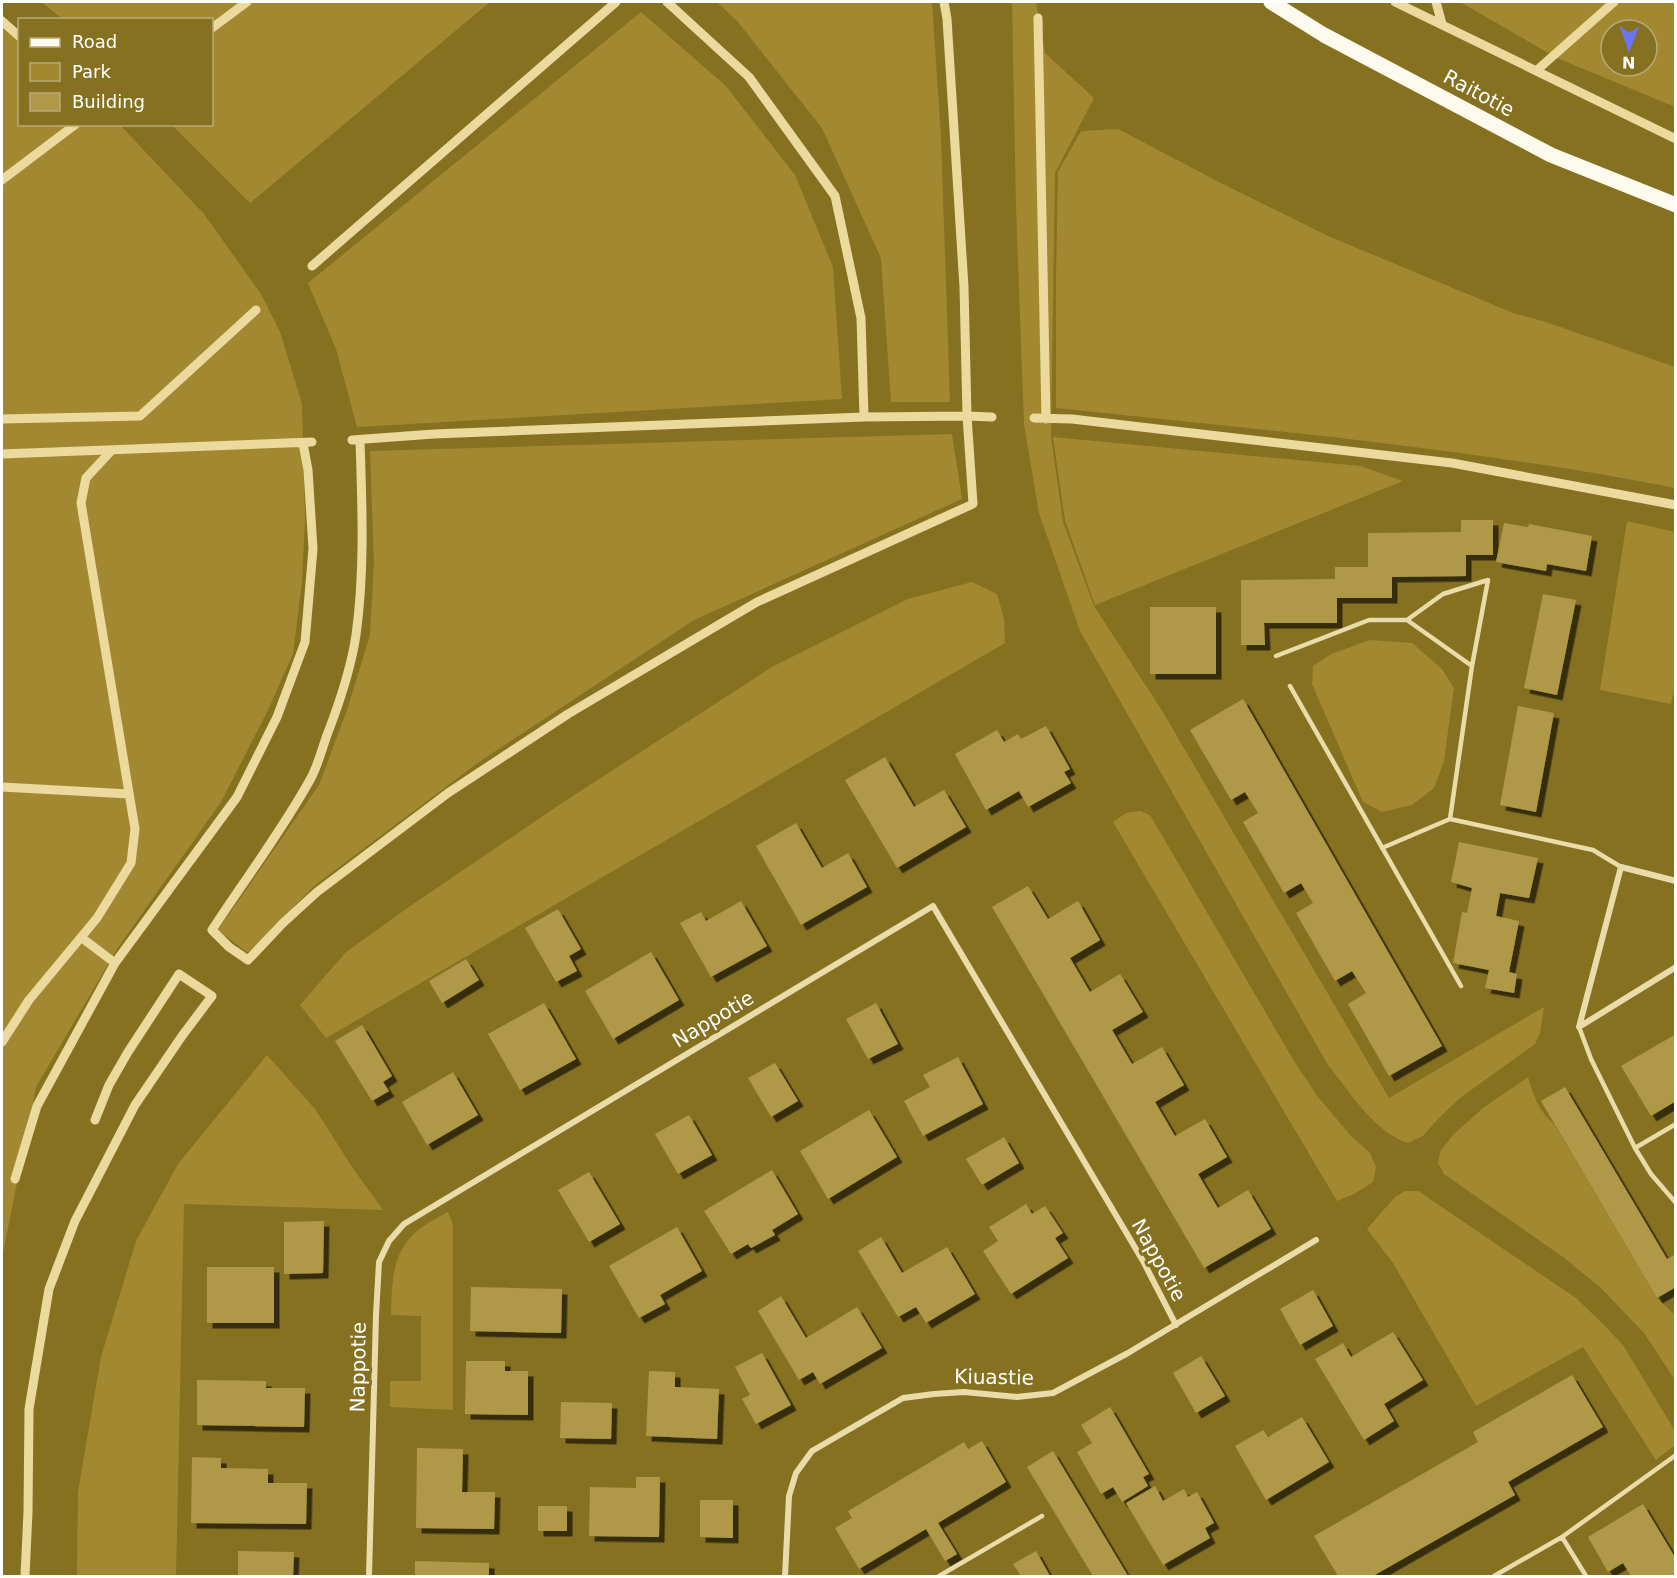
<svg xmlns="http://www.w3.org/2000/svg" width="1677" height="1578" viewBox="0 0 1677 1578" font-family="'DejaVu Sans',sans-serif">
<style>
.green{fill:#a28931;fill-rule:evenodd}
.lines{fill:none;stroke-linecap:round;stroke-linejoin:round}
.stream{stroke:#ebd99e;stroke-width:9}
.building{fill:#af9949;filter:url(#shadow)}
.lane{stroke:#eadcaa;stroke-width:4.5}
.street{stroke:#eadcaa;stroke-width:6}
.primary{stroke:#fefbee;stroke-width:15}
.labels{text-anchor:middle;stroke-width:6;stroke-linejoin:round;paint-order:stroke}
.street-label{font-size:20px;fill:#fff;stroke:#867120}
</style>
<defs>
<filter id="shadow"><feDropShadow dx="5.5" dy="5.5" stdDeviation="0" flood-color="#0009"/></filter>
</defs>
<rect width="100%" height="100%" fill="#867120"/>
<path class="green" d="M 42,2 L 490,2 L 250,203 L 172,125 L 212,124 L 212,20 L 62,19 Z
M 717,2 L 932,2 L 941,138 L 950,402 L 891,402 L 881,258 L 822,128 L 737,21 Z
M 1012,2 L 1036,2 L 1045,53 L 1094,98 L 1055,173 L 1051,437 L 1063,522 L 1094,606 L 1161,709 L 1389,1098 L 1544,1007 L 1540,1033 L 1535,1044 L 1460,1098 L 1439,1118 L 1423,1136 L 1408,1143 C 1375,1133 1349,1091 1328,1065 L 1080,631 L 1039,513 L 1024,424 L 1016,208 Z
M 1460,2 L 1675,2 L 1675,107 L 1557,58 ZM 1611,30 L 1647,30 L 1647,66 L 1611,66 Z
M 641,12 L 726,86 L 795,175 L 833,267 L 842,399 L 357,427 L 336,349 L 308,283 Z
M 2,15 L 19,31 L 20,124 L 120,125 L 204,214 L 261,294 L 280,332 L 302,404 L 305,520 L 302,582 L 293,654 L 268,710 L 221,802 L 117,949 L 36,1087 L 2,1258 Z
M 1118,129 L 1219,182 L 1328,236 L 1513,313 L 1546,322 L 1675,367 L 1675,488 C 1471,448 1263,430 1056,408 L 1056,276 L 1058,172 L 1081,131 Z
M 952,434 L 962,499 L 694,620 L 479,762 L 314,886 L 248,953 L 218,930 L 319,785 L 347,710 L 370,635 L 374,563 L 370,451 Z
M 1053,437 L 1360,466 L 1403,481 L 1095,605 L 1065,520 Z
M 1627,521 L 1675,532 L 1676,681 L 1671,704 L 1600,690 Z
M 972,582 L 997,594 L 1004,619 L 1005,643 L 326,1038 L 300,1005 L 346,952 L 406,909 L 562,803 L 772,667 L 908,599 Z
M 1370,640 L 1412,643 L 1442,669 L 1454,688 L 1444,761 L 1434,788 L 1412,805 L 1382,812 L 1363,802 L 1312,684 L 1313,666 L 1331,654 Z
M 1140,811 L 1150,815 L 1294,1061 L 1318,1097 L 1351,1136 L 1370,1153 L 1376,1167 L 1373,1182 L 1354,1194 L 1337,1201 L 1113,822 L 1126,813 Z
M 267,1055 L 315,1109 L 352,1167 L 383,1210 L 184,1204 L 176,1576 L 77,1576 L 78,1492 L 101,1357 L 136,1241 L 178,1164 Z
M 1528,1077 C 1533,1095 1539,1112 1554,1124 L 1657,1298 L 1673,1313 L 1675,1317 L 1675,1380 L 1644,1333 L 1600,1287 L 1563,1257 L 1444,1174 L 1438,1163 L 1440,1152 L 1453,1135 L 1483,1108 Z
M 1405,1191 L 1418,1191 L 1576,1298 L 1601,1322 L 1623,1345 L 1675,1431 L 1675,1445 L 1656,1460 L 1583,1347 L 1476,1406 L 1393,1263 L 1367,1229 L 1395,1197 Z
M 448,1212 L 453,1224 L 453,1410 L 390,1407 L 390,1381 L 421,1381 L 421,1316 L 391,1315 C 392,1286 391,1253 416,1232 C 425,1224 437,1218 448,1212 Z"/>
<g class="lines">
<path class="stream" d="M 667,2 L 749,77 L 835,196 L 861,318 L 864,417
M 1395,2 L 1676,139
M 1436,2 L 1442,24
M 1038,18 L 1046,419
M 2,21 L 20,37
M 212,28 L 247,2
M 1536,71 L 1614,2
M 2,180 L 76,124
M 312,266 L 616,2
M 1034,418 L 1072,419 L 1452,463 L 1676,505
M 2,419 L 140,416 L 256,310
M 352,440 L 434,434 L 864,417 L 967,416 L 992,417
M 360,440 C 362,505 365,570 356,635 C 351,669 339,704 327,735 C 322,749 318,765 311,778 C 282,831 245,879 212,930 L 229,947 L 248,960 L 283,923 L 317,892 L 448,793 L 568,714 L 757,602 L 973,504 L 967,416 L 964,287 L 947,19 L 944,2
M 2,454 L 312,442
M 2,787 L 129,794
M 82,938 L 115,963
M 2,1042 L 29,1000 L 97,918 L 131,863 L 135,829 L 81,503 L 86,478 L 111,451
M 15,1179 L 37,1106 L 115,963 L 237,797 L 277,717 L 305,642 L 313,549 L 308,470 L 303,443
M 25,1576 L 28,1512 L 29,1409 L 49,1289 L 75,1221 L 135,1105 L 182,1036 L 212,996 L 179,974 L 128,1052 L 109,1085 L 95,1120"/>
</g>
<path class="building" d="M 1461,520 L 1493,520 L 1493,555 L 1466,555 L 1466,576 L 1392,577 L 1392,598 L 1337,598 L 1337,623 L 1264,623 L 1265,645 L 1241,645 L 1241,580 L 1335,579 L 1335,567 L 1368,567 L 1368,533 L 1461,532 Z
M 1504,523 L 1528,527 L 1529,524 L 1592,536 L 1586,571 L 1547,564 L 1546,571 L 1496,562 Z
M 1543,594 L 1576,600 L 1557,695 L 1524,688 Z
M 1150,607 L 1216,607 L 1216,674 L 1150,674 Z
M 1243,699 L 1442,1046 L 1389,1076 L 1348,1004 L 1366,993 L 1352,971 L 1335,981 L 1296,913 L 1313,903 L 1301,883 L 1284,893 L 1243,822 L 1258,813 L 1245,792 L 1231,800 L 1190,730 Z
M 1518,706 L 1554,713 L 1536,812 L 1500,805 Z
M 1046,726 L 1070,769 L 1064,772 L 1071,783 L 1028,807 L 1019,791 L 986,810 L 955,754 L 997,730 L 1004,742 L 1018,734 L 1021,739 Z
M 885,757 L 914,807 L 944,790 L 966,827 L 897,868 L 845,780 Z
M 796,823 L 822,868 L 848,853 L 867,887 L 801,925 L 756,846 Z
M 1459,842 L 1538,858 L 1529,898 L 1500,893 L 1496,916 L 1519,921 L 1509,972 L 1517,974 L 1514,993 L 1485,988 L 1489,970 L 1453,963 L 1462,912 L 1467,913 L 1472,888 L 1451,882 Z
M 1028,886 L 1048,919 L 1078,901 L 1100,940 L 1070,958 L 1090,992 L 1120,974 L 1143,1012 L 1112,1030 L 1132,1064 L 1162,1047 L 1184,1085 L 1155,1102 L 1175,1136 L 1205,1119 L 1227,1157 L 1198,1174 L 1218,1208 L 1248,1190 L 1271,1229 L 1204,1268 L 992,907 Z
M 741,901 L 767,946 L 711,977 L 680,923 L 701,912 L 706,921 Z
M 558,909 L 581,949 L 569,956 L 577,971 L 556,982 L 525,928 Z
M 651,952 L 679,1000 L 613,1039 L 585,991 Z
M 466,959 L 479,980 L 442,1003 L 429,981 Z
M 544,1003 L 576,1059 L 520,1090 L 488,1034 Z
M 876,1003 L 898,1044 L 868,1059 L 846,1019 Z
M 362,1025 L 392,1076 L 383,1082 L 389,1091 L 372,1101 L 335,1041 Z
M 1676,1034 L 1676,1101 L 1651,1116 L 1621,1066 Z
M 958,1057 L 983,1104 L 923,1136 L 904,1101 L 930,1087 L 923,1075 Z
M 775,1063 L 798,1101 L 771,1117 L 748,1078 Z
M 453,1072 L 478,1115 L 427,1145 L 402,1102 Z
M 1565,1087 L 1667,1259 L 1676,1254 L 1676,1287 L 1657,1298 L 1541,1101 Z
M 869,1110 L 897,1157 L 828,1199 L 800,1151 Z
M 689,1115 L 712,1155 L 678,1174 L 655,1134 Z
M 1004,1137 L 1019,1163 L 982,1185 L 966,1159 Z
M 772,1170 L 798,1214 L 772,1230 L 775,1235 L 751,1248 L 748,1244 L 731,1254 L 704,1211 Z
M 589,1172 L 620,1224 L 589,1242 L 558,1190 Z
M 1026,1204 L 1032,1214 L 1045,1206 L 1063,1233 L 1055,1238 L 1068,1258 L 1011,1294 L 983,1251 L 998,1241 L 989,1227 Z
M 324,1221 L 323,1273 L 284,1274 L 284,1222 Z
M 677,1227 L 702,1271 L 660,1295 L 665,1304 L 639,1318 L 609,1266 Z
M 881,1237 L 902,1273 L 947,1247 L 975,1294 L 926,1323 L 916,1307 L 898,1317 L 858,1251 Z
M 207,1267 L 274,1267 L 274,1323 L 207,1323 Z
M 471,1287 L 562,1289 L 561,1333 L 470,1331 Z
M 1313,1290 L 1333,1326 L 1300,1345 L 1280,1309 Z
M 781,1296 L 806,1338 L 857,1307 L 882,1348 L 820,1384 L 813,1372 L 799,1380 L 758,1311 Z
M 1393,1332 L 1423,1380 L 1384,1404 L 1394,1421 L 1364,1440 L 1315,1359 L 1343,1343 L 1351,1357 Z
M 762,1353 L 791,1405 L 756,1424 L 742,1399 L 750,1395 L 735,1367 Z
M 1201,1356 L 1225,1396 L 1196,1413 L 1173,1373 Z
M 466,1361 L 505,1361 L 505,1371 L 528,1371 L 528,1415 L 465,1414 Z
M 649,1371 L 675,1372 L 675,1387 L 719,1389 L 717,1439 L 646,1436 Z
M 1572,1375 L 1603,1427 L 1508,1482 L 1515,1495 L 1373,1576 L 1338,1576 L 1314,1536 L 1478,1442 L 1473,1432 Z
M 197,1380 L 266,1381 L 266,1388 L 305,1388 L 304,1427 L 197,1425 Z
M 561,1402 L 612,1403 L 611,1439 L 560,1438 Z
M 1110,1407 L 1149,1474 L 1143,1477 L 1148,1486 L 1122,1502 L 1113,1487 L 1101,1494 L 1077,1452 L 1092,1443 L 1081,1425 Z
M 1302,1417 L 1329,1462 L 1266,1500 L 1235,1446 L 1263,1430 L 1268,1437 Z
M 982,1441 L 1006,1482 L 938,1523 L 957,1554 L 945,1561 L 926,1529 L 859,1569 L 835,1528 L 852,1518 L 848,1511 L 964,1442 L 968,1449 Z
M 417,1448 L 463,1449 L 462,1492 L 495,1492 L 494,1529 L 416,1528 Z
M 1053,1451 L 1128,1576 L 1093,1576 L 1027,1467 Z
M 192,1457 L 221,1458 L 221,1468 L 268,1469 L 268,1483 L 307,1483 L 306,1524 L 191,1523 Z
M 636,1477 L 660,1477 L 659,1537 L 589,1536 L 590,1487 L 636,1488 Z
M 1155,1486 L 1163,1501 L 1184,1489 L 1188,1497 L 1197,1492 L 1214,1523 L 1205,1528 L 1210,1538 L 1163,1565 L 1126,1503 Z
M 700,1500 L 733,1500 L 733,1538 L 700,1537 Z
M 1643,1504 L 1676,1559 L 1676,1576 L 1631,1576 L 1623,1563 L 1608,1572 L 1588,1537 Z
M 538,1506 L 567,1506 L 567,1531 L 538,1531 Z
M 238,1551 L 294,1552 L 293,1576 L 238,1576 Z
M 1036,1551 L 1050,1576 L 1021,1576 L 1013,1564 Z
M 415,1561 L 489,1563 L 489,1576 L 415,1576 Z"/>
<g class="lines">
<path class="lane" d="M 1407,620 L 1443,594 L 1488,580 L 1472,666
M 1276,656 L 1369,620 L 1407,620 L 1472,666 L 1450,819
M 1290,686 L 1461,986
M 1382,848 L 1450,819 L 1593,850 L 1621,867
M 1579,1027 L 1591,1059 L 1635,1148 L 1651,1174 L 1676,1203
M 1635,1148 L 1676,1124
M 1562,1537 L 1676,1455
M 939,1576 L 1042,1516
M 1494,1576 L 1562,1537 L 1586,1576"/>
<path class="street" d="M 1676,881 L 1621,867 L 1579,1027 L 1676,967
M 369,1576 L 376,1315 L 379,1262 L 389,1241 L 404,1224 L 933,906 L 1143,1261 L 1176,1325
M 785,1576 L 789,1496 L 796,1473 L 812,1451 L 903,1398 L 934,1394 L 964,1392 L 1017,1397 L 1053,1393 L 1128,1353 L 1316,1240"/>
<path class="primary" d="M 1271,2 L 1324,35 L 1551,155 L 1676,205"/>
</g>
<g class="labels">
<g class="street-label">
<text transform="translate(1479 93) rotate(28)" y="7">Raitotie</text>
<text transform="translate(713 1019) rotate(-31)" y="7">Nappotie</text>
<text transform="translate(1159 1260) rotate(61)" y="7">Nappotie</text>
<text transform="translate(358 1367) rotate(-89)" y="7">Nappotie</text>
<text transform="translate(994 1377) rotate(1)" y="7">Kiuastie</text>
</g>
</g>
<rect width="1677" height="1578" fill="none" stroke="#ffffff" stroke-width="6"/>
<rect x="18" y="18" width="195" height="108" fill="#867120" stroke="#b6aa79" stroke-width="1.5"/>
<rect x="30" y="38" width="30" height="9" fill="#fefbee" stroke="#b6aa79" stroke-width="1.5"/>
<text x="72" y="48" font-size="18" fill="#ffffff">Road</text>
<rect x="30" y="63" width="30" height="18" fill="#a28931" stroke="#b6aa79" stroke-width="1.5"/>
<text x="72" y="78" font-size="18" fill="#ffffff">Park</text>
<rect x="30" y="93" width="30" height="18" fill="#af9949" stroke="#b6aa79" stroke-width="1.5"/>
<text x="72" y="108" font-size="18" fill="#ffffff">Building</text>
<g transform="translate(1629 48) rotate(181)"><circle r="28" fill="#867120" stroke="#b6aa79" stroke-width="1.5"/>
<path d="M0-4.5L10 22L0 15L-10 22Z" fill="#6b73f7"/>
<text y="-9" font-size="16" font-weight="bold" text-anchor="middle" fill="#ffffff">N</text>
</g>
</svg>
